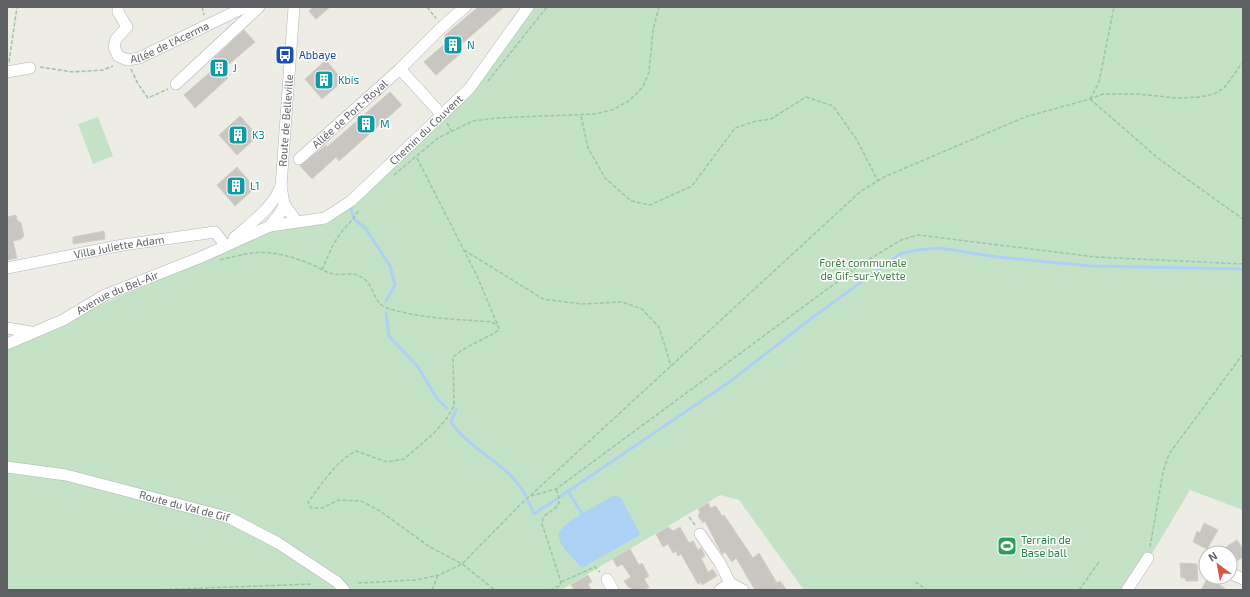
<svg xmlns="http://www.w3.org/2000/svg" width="1250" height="597" viewBox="0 0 1250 597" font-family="'Exo 2',sans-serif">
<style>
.green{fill:#c4e2c6}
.water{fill:#add1f4}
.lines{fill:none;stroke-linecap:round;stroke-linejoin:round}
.stream{stroke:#add1f4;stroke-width:3}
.building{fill:#c9c6c1;stroke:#d1cec4}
.minor-casing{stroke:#b2b4b8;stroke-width:12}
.path{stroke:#9ec2aa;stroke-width:1.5;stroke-dasharray:4 2;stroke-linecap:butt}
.minor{stroke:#fff;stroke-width:11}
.labels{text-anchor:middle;stroke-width:3;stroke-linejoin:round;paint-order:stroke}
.street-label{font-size:11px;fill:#5d5f63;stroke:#fff}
.culture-label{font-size:11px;fill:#0d838f;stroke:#fff;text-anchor:start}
.transit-label{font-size:11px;fill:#164399;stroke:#fff;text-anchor:start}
.park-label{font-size:11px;fill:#3f7f46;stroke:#fff}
.leisure-label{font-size:11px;fill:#27864d;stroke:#fff;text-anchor:start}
</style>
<rect width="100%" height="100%" fill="#edece5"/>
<path class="green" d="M 532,7 L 1243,7 L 1243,510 L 1190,490 L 1147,562 L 1127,590 L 804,590 L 739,500 L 720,495 L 561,590 L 7,590 L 7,345 L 272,231 L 327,224 L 356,203 L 429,132 Z
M 98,117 L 113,156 L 93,164 L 78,124 Z"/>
<path class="water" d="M 615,495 L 621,498 L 640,534 L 638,536 L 582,568 C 575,560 557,546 559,533 C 561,523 605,501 615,495 Z"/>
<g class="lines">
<path class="stream" d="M 351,209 L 354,219 L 366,229 L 390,266 L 395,285 L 386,301
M 386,313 L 389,336 L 418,367 L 438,400 L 447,408
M 456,410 L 451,422 C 470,451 510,464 526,496
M 568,491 L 584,517
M 561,496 L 728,383 L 816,315 L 900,254 L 917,250 L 940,248 L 997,257 L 1091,266 L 1243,269
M 528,501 L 534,514 L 558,498"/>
</g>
<path class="building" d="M 313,7 L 330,7 L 316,19 L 309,11 Z
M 478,7 L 504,7 L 456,49 L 460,54 L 436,75 L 424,62 L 449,40 L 444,36 Z
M 244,30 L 255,42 L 221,71 L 212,60 Z
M 326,60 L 343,81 L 322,99 L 305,79 Z
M 217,66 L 228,78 L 195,108 L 184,95 Z
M 390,92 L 402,105 L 339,161 L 336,157 L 312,179 L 300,166 L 326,145 L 327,147 Z
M 240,116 L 258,136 L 237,155 L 219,135 Z
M 237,167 L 255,188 L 235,206 L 217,185 Z
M 16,215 L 17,220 L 21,223 L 24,236 L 21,239 L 13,241 L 17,258 L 7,260 L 7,217 Z
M 104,231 L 105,239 L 73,244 L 73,237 Z
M 708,503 L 711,508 L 716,506 L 722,516 L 724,515 L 753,558 L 759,553 L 777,583 L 780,581 L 787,590 L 755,590 L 736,558 L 732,562 L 725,552 L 722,554 L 705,521 L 703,523 L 698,516 L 700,512 L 698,509 Z
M 1204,523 L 1218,530 L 1207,549 L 1193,542 L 1197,531 L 1200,533 Z
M 668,527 L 673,531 L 680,527 L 689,543 L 693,541 L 698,550 L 701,548 L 705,556 L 701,558 L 708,572 L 713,569 L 717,576 L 702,585 L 701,582 L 698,584 L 681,554 L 678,556 L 676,551 L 673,553 L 668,544 L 663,547 L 656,534 Z
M 1237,540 L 1243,549 L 1243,557 L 1234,563 L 1230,553 L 1224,553 L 1226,547 Z
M 630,549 L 639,565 L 642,563 L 649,576 L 644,579 L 649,587 L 644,590 L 632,590 L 630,587 L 629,588 L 624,581 L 631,577 L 622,564 L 617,567 L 613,559 Z
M 1180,563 L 1197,564 L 1198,581 L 1186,581 L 1185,578 L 1181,578 Z
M 588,575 L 592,582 L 588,584 L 591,590 L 574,590 L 571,585 Z
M 1207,579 L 1211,581 L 1212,579 L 1227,590 L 1201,590 Z"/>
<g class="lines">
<defs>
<g id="minor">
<path id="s1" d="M 118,7 L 118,12 L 127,27 L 116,39 L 114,47 L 118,56 L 127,60 L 139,58 L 245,7"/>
<path d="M 400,69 L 442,115"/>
<path d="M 7,72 L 30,68"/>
<path d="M 176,84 L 259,7"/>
<path id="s2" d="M 299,159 L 400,69 L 443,26 L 465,7"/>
<path d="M 284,204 L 294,218"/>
<path id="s3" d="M 270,226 L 325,218 L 351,201 L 469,89 L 528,7"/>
<path d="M 234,238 C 252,222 272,209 281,186"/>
<path id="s4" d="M 7,268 L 123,245 L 215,232 L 225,245"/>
<path d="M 7,328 L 31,332"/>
<path id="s5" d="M 7,344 L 63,320 L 105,295 L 199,258 L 270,226 L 281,212 L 284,204 L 281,186 L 294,7"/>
<path id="s6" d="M 7,467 L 66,475 L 230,518 L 278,543 L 337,582 L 344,590"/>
<path d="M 700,534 L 720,563 L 730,583 L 743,590"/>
<path d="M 1230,573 L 1243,579"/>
<path d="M 607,579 L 613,590"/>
<path d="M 720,590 L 730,583"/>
<path d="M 1127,590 L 1148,558"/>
</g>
</defs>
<use href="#minor" class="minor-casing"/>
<path class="path" d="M 202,7 L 204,15
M 427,7 L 436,18
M 9,62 L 17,7
M 40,67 L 73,72 L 103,70 L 113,66
M 131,69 L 138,84 L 148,98 L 168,89
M 488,81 L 547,7
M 1090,99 L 1159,159 L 1243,219
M 1090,99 L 1099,82 L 1114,7
M 581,116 L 588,148 L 605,178 L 631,201 L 650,205 L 692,186 L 735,128 L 756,121 L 771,119 L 806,97 L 833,106 L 857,140 L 878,181
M 447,123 L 452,132
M 417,158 L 477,276 L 498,326
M 394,175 L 438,138 L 473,121 L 496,118 L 594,114 L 612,110 L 629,101 L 643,87 L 649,72 L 653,30 L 659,7
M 464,250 L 543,299 L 581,304 L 622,302 L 642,309 L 659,327 L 671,366
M 220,260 C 259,250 270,249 308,263 C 317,266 324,272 333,274 C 344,276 353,271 363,278 C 374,285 373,303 387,308 C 421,319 457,319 492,322 L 498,326 L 499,330 C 484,340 467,345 453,357 L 454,406 L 447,418 L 432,435 L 404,459 L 387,462 L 356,451 C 335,462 322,484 308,502 L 311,508 L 322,508 L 339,500 L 361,501 L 380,511 L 430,547 L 462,564 L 495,590
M 322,270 C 328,256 334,240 344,229 C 350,222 355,218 359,209
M 531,496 L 556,489 L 860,265 L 901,240 L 918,235 L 1096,257 L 1243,264
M 689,517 L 695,525
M 1150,547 L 1163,472 L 1169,454 L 1243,354
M 561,582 L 595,567 L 600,572
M 915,582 L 927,590
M 358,583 L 416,580 L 439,575 L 462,564 L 520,505 L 861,191 L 884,177 L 1025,117 L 1090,99 L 1103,94 L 1137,94 L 1177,98 L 1199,97 L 1214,94 L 1224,88 L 1243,62
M 151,590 L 312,584
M 432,590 L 438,575
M 550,590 L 559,586 L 561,582 L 542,524 L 543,517 C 556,507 564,506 556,489
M 1079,590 L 1099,562"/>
<use href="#minor" class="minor"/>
</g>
<defs>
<symbol id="building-square" viewBox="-11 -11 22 22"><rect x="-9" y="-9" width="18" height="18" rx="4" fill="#0f9aa8" stroke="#fff"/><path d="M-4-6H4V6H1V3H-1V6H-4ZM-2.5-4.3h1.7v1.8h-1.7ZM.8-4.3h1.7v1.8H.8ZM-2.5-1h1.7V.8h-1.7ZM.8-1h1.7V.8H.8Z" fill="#fff"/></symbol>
<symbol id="bus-square" viewBox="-11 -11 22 22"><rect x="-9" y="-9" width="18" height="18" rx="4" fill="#1a4fb4" stroke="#fff"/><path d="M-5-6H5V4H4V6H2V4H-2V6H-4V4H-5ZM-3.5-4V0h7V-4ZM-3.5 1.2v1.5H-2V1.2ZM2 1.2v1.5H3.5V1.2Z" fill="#fff"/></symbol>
<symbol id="stadium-square" viewBox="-11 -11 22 22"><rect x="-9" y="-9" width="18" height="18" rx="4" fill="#2e9e5b" stroke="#fff"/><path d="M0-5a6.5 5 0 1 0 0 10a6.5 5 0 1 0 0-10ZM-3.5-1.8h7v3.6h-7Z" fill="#fff"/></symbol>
</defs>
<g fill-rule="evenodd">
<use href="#building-square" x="442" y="34" width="22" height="22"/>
<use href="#bus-square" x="274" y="44" width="22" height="22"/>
<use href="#building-square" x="208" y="57" width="22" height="22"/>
<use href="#building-square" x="313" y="69" width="22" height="22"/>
<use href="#building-square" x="355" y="113" width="22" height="22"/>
<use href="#building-square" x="227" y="124" width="22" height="22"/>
<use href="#building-square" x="225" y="175" width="22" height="22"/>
<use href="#stadium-square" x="996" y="535" width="22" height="22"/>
</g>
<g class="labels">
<g class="street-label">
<text dy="4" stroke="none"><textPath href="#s1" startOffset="113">Allée de l'Acerma</textPath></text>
<text dy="4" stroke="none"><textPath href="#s2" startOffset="68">Allée de Port-Royal</textPath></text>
<text dy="4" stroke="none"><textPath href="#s5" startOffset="399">Route de Belleville</textPath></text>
<text dy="4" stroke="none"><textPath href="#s3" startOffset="190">Chemin du Couvent</textPath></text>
<text dy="4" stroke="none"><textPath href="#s4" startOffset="114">Villa Juliette Adam</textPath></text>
<text dy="4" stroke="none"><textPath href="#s5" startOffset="122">Avenue du Bel-Air</textPath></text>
<text dy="4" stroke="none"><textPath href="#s6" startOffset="182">Route du Val de Gif</textPath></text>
</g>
<g class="culture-label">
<text x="467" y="49">N</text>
<text x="233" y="72">J</text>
<text x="338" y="84">Kbis</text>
<text x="380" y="128">M</text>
<text x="252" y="139">K3</text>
<text x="250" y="190">L1</text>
</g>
<g class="transit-label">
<text x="299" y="59">Abbaye</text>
</g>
<g class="park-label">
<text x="863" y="267">Forêt communale<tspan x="863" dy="13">de Gif-sur-Yvette</tspan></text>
</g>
<g class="leisure-label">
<text x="1021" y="544">Terrain de<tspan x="1021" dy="13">Base ball</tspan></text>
</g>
</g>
<rect width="1250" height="597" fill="none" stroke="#5d5f63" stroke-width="16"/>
<g transform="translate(1218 565) rotate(328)"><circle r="19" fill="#ffffff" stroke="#bebfc1"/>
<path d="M0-3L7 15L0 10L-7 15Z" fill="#d45844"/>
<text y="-6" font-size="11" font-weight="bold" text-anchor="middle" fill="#5d5f63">N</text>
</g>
</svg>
